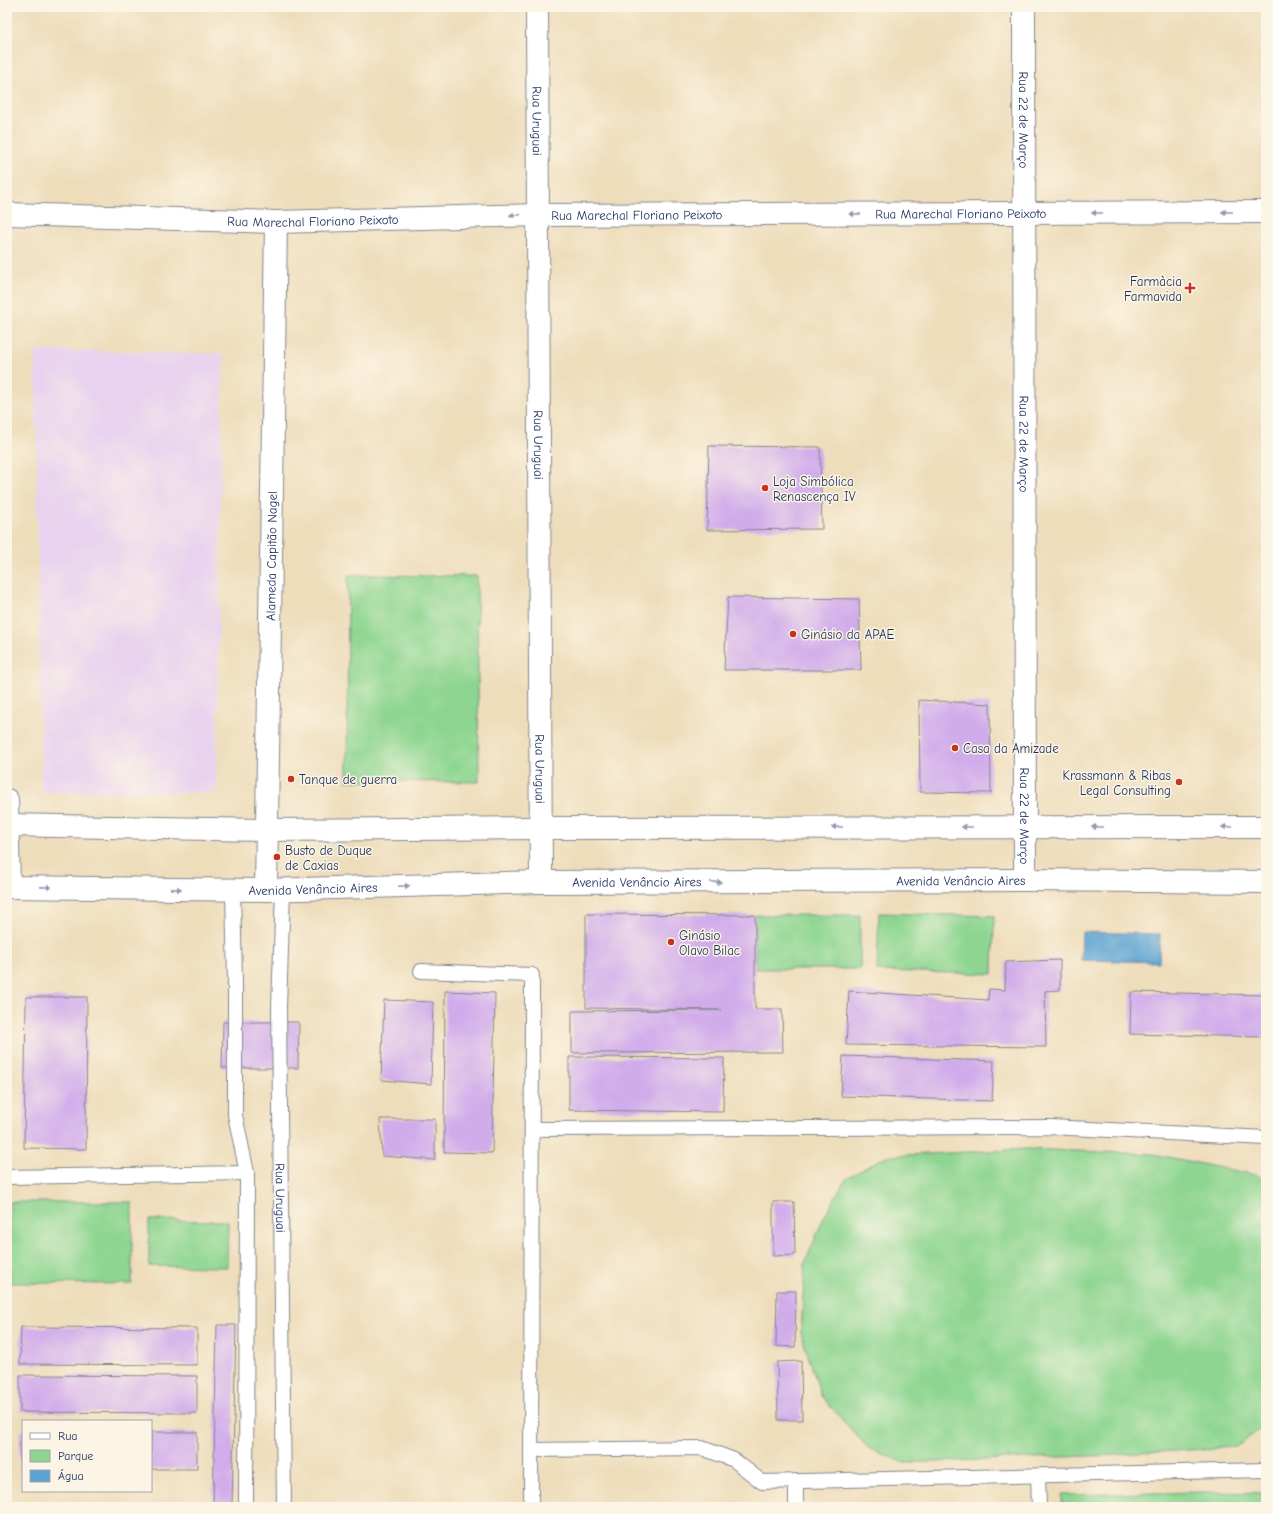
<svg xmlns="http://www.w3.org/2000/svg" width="1273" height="1514" viewBox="0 0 1273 1514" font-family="'Comic Neue',sans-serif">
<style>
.built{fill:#e8d2ef}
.green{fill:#8dd590;stroke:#548277}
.water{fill:#5ca3d2;stroke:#3c6998}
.building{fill:#d1aceb}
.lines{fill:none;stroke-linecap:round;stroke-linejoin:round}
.service-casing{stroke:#84868c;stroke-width:16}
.minor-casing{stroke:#84868c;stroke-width:24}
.tertiary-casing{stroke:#84868c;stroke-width:24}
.secondary-casing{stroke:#84868c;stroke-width:24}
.service{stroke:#fff;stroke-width:14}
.minor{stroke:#fff;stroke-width:22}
.tertiary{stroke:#fff;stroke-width:22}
.secondary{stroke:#fff;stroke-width:22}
.oneway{fill:#8d97ae}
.poi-dot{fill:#c8321e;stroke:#fcf5e5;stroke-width:1.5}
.labels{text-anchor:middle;stroke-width:3;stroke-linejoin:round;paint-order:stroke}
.street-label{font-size:13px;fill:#1b2f5e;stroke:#fcf5e5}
.poi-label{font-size:13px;fill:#1b2f5e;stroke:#fcf5e5;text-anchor:start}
</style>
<rect width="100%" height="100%" fill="#fcf5e5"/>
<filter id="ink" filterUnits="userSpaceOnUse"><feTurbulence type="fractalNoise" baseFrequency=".025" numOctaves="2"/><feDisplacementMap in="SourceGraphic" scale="8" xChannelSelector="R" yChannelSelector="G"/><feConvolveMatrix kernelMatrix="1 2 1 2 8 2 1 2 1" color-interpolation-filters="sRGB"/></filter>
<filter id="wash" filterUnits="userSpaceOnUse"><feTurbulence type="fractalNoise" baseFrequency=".012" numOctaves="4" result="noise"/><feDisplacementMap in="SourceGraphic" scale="16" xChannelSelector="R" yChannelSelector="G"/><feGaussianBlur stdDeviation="0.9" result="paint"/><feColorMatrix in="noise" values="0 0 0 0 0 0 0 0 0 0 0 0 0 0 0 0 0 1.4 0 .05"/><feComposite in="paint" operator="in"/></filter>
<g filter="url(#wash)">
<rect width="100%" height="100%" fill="#edb"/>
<path class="built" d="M 35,350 L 223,354 L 216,793 L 41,792 Z"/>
<path class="green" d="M 348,575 L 477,576 L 479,782 L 347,781 Z
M 879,913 L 994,916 L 993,974 L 877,971 Z
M 755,915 L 860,915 L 860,969 L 755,969 Z
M 1027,1149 L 1153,1154 L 1256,1175 L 1266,1183 L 1266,1426 L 1234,1447 L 1114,1455 L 904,1463 L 868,1448 L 821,1396 L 801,1333 L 805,1263 L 825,1215 L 846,1179 L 886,1156 Z
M 10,1202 L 132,1202 L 132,1284 L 10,1283 Z
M 149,1220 L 228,1221 L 227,1267 L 149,1266 Z
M 1200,1492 L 1266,1493 L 1266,1507 L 1062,1507 L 1062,1495 Z"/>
<path class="water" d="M 1082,932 L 1160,934 L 1159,962 L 1081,960 Z"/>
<g id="blocks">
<path class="building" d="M 709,446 L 820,447 L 822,529 L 707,530 Z
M 728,597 L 859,599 L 861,670 L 724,670 Z
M 919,700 L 990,704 L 991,793 L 920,792 Z
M 586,914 L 755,915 L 755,1009 L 782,1009 L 783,1052 L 572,1053 L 572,1011 L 722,1010 L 586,1008 Z
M 1060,960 L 1060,990 L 1045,991 L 1046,1047 L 846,1045 L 849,991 L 988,1000 L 989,989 L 1005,990 L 1006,962 Z
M 445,991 L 495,993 L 492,1153 L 444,1152 Z
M 1131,992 L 1266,995 L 1266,1037 L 1130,1034 Z
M 26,997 L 87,997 L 86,1149 L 24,1148 Z
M 384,1000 L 433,1002 L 431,1084 L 381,1080 Z
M 223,1022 L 299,1022 L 298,1068 L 222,1068 Z
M 843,1056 L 994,1061 L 992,1101 L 841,1096 Z
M 569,1057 L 724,1058 L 723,1112 L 569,1110 Z
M 380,1119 L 435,1119 L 435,1160 L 382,1156 Z
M 773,1202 L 794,1202 L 795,1255 L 773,1256 Z
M 777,1291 L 796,1291 L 795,1347 L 776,1346 Z
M 217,1325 L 236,1325 L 232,1506 L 213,1505 Z
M 21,1327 L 197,1328 L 197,1365 L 20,1364 Z
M 801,1361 L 802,1420 L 778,1420 L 777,1362 Z
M 20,1375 L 197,1376 L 197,1413 L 20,1412 Z
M 20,1432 L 23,1432 L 23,1469 L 20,1469 Z
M 151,1432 L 197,1432 L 197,1469 L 151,1469 Z"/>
</g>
</g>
<g filter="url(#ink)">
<use href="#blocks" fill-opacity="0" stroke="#84868c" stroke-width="1"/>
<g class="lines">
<defs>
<g id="service">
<path d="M 233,890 L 235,981 L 235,1115 L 247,1173 L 246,1507"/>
<path id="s1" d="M 283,890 L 279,1007 L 284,1507"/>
<path d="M 421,971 L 532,975 L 531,1507"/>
<path d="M 532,1129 L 1050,1127 L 1266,1138"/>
<path d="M 7,1177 L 247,1173"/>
<path d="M 531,1450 L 702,1448 L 734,1460 L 762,1482 L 1266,1470"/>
<path d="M 1038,1476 L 1039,1507"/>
<path d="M 796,1507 L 796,1482"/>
</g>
<g id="minor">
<path id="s2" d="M 537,7 L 541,882"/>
<path id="s3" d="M 1024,7 L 1025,880"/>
<path d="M 7,800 L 9,887"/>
<path id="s4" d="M 266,890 L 276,222"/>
</g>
<g id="tertiary">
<path id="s5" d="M 7,214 L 276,222 L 538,215 L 1266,212"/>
</g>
<g id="secondary">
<path d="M 7,825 L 267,830 L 541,828 L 1266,827"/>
<path id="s6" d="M 7,887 L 266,890 L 541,882 L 1025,880 L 1266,882"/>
</g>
</defs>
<use href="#service" class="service-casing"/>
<use href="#minor" class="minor-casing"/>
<use href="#tertiary" class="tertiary-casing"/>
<use href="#secondary" class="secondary-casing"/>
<use href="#service" class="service"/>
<use href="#minor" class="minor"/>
<use href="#tertiary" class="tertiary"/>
<use href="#secondary" class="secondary"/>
</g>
<defs><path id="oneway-solid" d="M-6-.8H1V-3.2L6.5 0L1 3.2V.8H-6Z"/></defs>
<g class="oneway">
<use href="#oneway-solid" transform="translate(1227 212) rotate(180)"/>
<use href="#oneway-solid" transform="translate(1097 213) rotate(180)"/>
<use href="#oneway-solid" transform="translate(855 214) rotate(180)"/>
<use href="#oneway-solid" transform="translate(515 215) rotate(178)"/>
<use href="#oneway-solid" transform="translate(837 827) rotate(180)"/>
<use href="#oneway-solid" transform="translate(967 827) rotate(180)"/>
<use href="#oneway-solid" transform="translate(1097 827) rotate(-180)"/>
<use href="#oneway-solid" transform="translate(1227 827) rotate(-180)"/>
<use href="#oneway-solid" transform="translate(716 882)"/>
<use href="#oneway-solid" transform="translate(404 886) rotate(-2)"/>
<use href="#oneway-solid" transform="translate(46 887) rotate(1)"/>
<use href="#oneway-solid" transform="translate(176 889) rotate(1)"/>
</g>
</g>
<g class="poi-dot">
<path d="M1188 282h4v4h4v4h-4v4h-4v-4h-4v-4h4z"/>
<circle cx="765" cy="488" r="4"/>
<circle cx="793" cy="634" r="4"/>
<circle cx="955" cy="748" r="4"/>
<circle cx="291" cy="779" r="4"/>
<circle cx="1179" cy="782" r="4"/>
<circle cx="277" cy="857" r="4"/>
<circle cx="671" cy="942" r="4"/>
</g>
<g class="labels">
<g class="street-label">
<text dy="5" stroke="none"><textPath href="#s3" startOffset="113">Rua 22 de Março</textPath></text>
<text dy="5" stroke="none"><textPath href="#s2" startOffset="114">Rua Uruguai</textPath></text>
<text dy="5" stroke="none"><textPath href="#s5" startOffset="954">Rua Marechal Floriano Peixoto</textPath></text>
<text dy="5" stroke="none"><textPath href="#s5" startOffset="630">Rua Marechal Floriano Peixoto</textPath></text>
<text dy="5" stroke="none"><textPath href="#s5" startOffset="306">Rua Marechal Floriano Peixoto</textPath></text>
<text dy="5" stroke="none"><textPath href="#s3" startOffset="437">Rua 22 de Março</textPath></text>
<text dy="5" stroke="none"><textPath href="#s2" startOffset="438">Rua Uruguai</textPath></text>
<text dy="5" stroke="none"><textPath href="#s4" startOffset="334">Alameda Capitão Nagel</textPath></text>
<text dy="5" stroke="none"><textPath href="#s2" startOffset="762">Rua Uruguai</textPath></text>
<text dy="5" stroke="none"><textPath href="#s3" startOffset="809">Rua 22 de Março</textPath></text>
<text dy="5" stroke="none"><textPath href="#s6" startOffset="954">Avenida Venâncio Aires</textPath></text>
<text dy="5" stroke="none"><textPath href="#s6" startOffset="630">Avenida Venâncio Aires</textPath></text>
<text dy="5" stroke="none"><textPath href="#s6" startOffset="306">Avenida Venâncio Aires</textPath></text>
<text dy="5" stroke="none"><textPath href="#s1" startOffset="308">Rua Uruguai</textPath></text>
</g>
<g class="poi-label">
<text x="1182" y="286" text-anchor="end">Farmàcia<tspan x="1182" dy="15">Farmavida</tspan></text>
<text x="773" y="486">Loja Simbólica<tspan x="773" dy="15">Renascença IV</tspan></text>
<text x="801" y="639">Ginásio da APAE</text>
<text x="963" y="753">Casa da Amizade</text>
<text x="1171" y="780" text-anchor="end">Krassmann &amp; Ribas<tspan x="1171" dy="15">Legal Consulting</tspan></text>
<text x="299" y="784">Tanque de guerra</text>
<text x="285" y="855">Busto de Duque<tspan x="285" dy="15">de Caxias</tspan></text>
<text x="679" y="940">Ginásio<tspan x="679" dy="15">Olavo Bilac</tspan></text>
</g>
</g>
<rect width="1273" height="1514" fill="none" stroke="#fcf5e5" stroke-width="24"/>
<rect x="22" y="1420" width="130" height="72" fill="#fcf5e5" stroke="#a2a6af"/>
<rect x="30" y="1433" width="20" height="6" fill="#ffffff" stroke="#a2a6af"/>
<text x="58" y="1440" font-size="12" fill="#1b2f5e">Rua</text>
<rect x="30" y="1450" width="20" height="12" fill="#8dd590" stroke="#a2a6af"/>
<text x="58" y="1460" font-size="12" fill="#1b2f5e">Parque</text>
<rect x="30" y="1470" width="20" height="12" fill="#5ca3d2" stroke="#a2a6af"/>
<text x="58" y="1480" font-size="12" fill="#1b2f5e">Água</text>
</svg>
